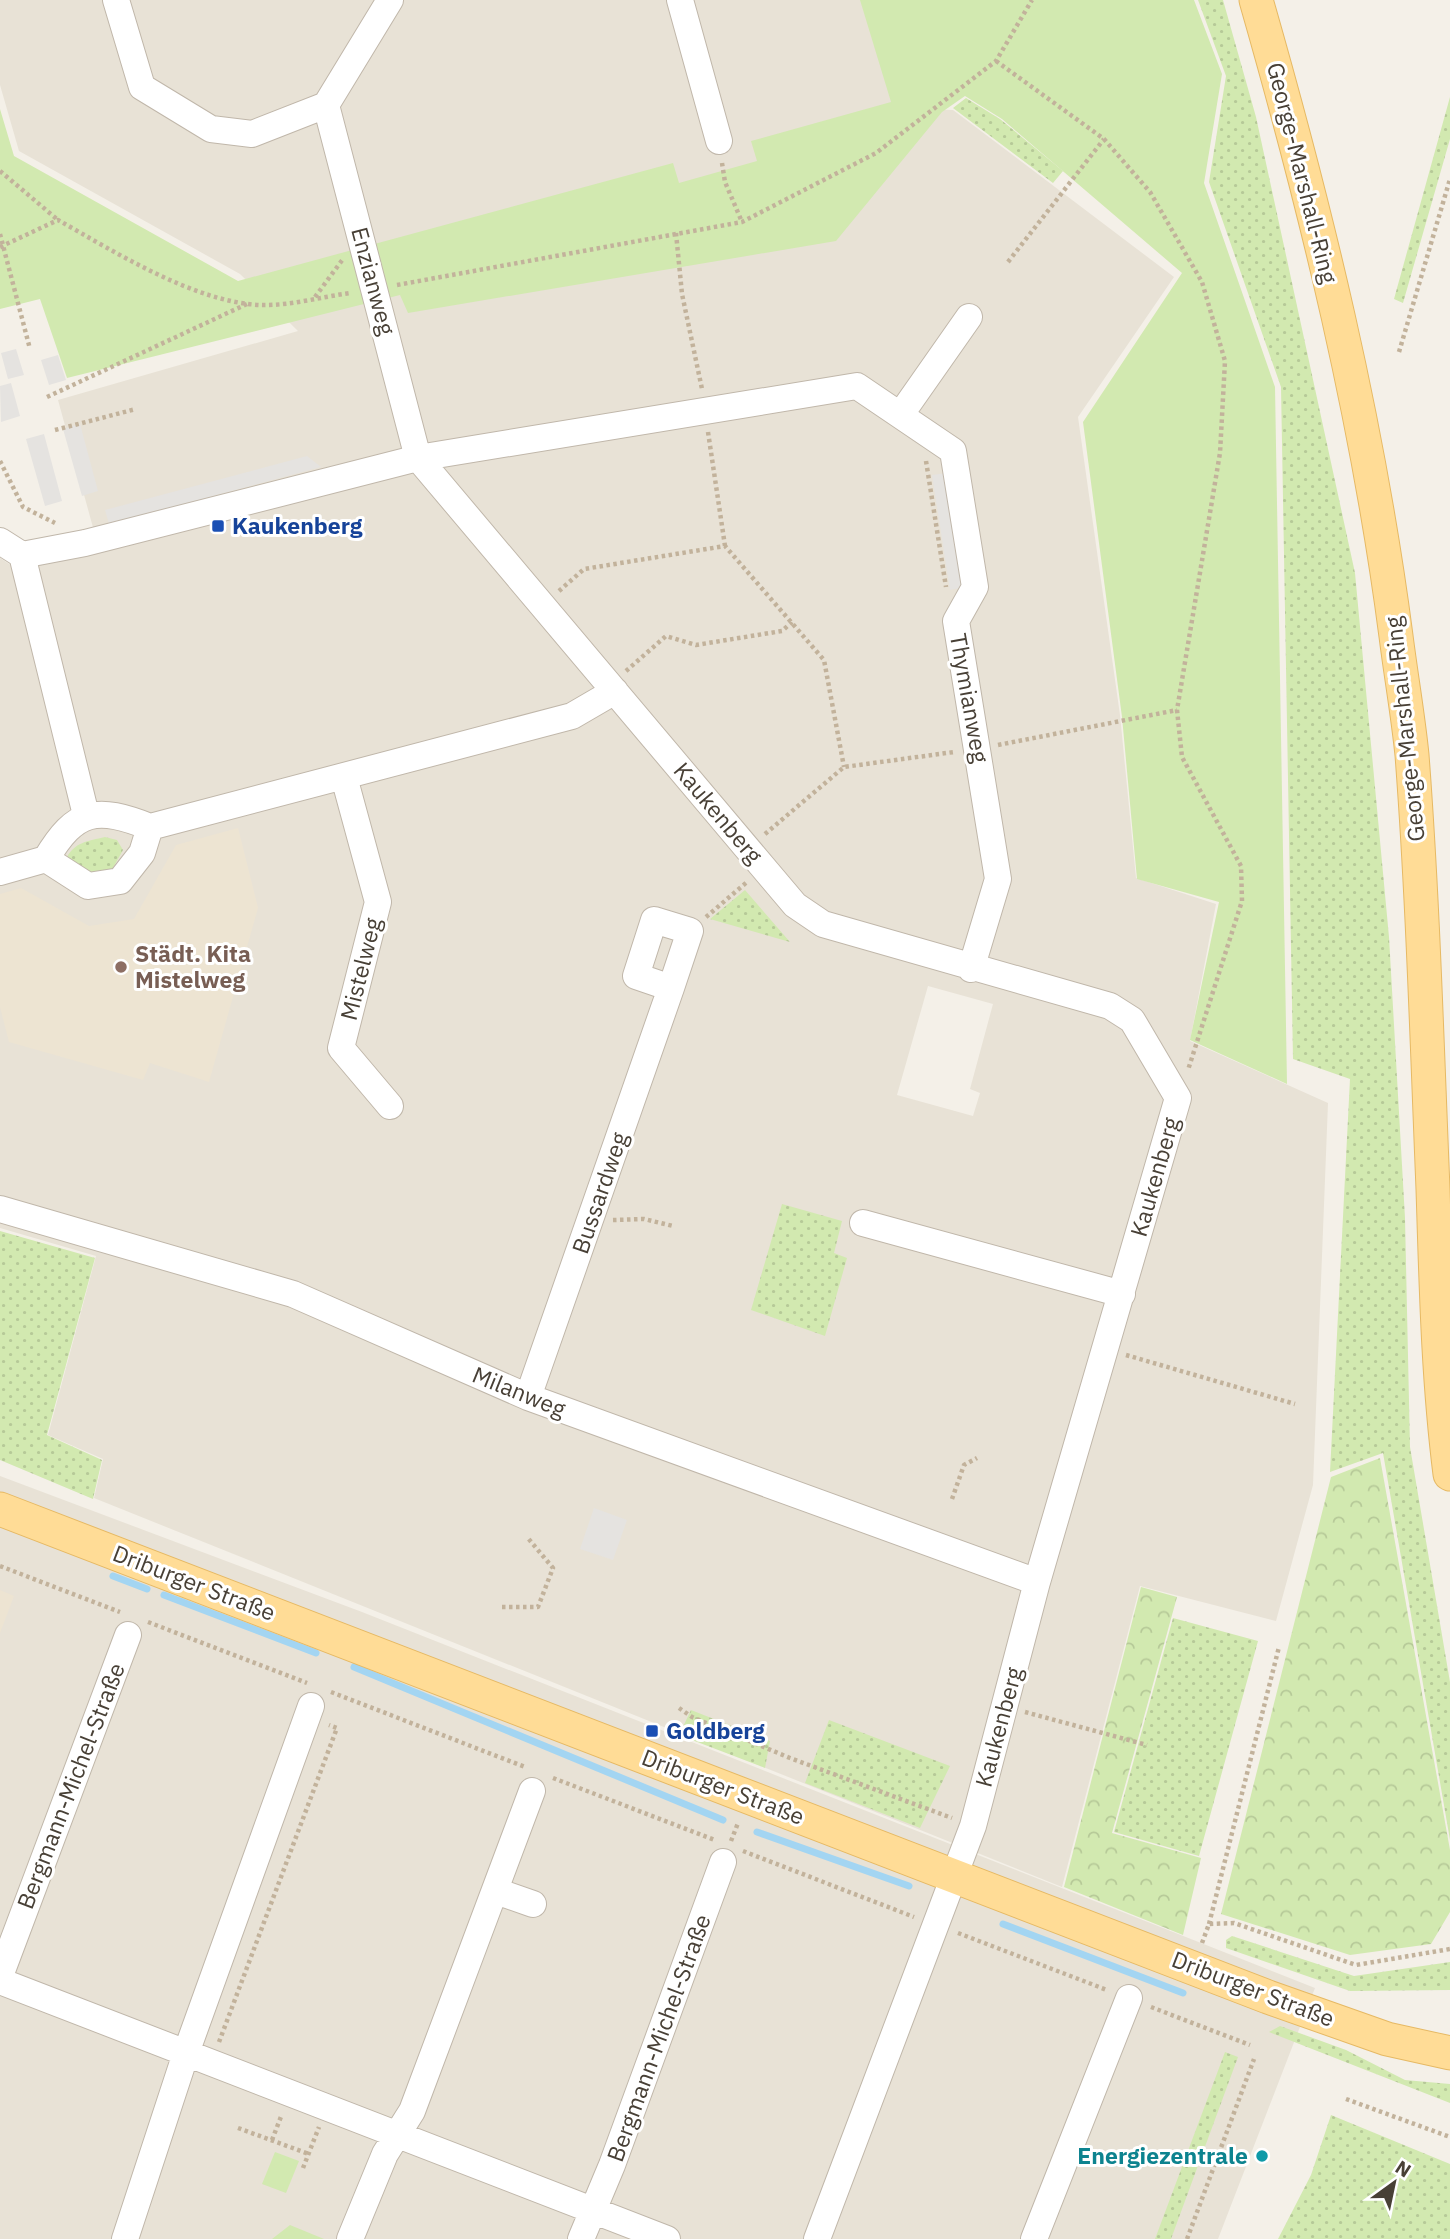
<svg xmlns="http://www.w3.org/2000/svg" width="1450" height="2239" viewBox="0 0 1450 2239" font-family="'IBM Plex Sans',sans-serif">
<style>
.residential{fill:#e8e2d6;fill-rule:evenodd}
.education{fill:#ede4d2}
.grass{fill:url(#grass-dots)}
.forest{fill:url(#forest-crowns)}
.park{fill:#d2e9b0}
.parking{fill:#e5e3e0}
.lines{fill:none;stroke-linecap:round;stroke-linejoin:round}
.stream{stroke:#a3d5f2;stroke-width:7}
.minor-casing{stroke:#c0b7aa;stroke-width:28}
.major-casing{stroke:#e6b964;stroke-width:35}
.path{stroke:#c2b29b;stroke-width:4.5;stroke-dasharray:3.5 3.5;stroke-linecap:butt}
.minor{stroke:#fff;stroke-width:26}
.major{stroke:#ffdc96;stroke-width:33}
.transit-dot{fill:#1a4fb4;stroke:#fff;stroke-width:2.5}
.education-dot{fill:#8d6e63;stroke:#fff;stroke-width:2.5}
.culture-dot{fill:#0f9aa8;stroke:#fff;stroke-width:2.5}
.labels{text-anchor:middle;stroke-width:6;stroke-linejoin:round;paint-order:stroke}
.street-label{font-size:23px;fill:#484036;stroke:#fff}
.transit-label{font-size:23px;font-weight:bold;fill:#164399;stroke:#fff;text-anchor:start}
.education-label{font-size:23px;font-weight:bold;fill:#785e54;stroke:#fff;text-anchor:start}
.culture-label{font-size:23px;font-weight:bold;fill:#0d838f;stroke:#fff;text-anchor:end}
</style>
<defs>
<pattern id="grass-dots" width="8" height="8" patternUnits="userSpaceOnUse" patternTransform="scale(1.75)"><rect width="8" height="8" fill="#d2e9b0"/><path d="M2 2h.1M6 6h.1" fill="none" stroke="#b6c998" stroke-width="1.8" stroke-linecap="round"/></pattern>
<pattern id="forest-crowns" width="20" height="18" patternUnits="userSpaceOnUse" patternTransform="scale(1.75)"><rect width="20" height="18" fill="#d2e9b0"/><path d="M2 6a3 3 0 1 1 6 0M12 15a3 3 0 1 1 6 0" fill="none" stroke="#b6c998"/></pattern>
</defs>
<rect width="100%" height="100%" fill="#f4f0e8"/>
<path class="residential" d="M 0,0 L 862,0 L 895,108 L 953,110 L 1174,277 L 1078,417 L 1120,715 L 1136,878 L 1216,904 L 1190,1041 L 1328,1103 L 1313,1485 L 1276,1621 L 1140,1586 L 1062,1887 L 94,1498 L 103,1459 L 48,1435 L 96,1256 L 0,1228 L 0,558 L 15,568 L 100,553 L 58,400 L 298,331 L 240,274 L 19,151 L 0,85 ZM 928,986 L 993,1004 L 970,1089 L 980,1093 L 973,1116 L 897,1095 Z
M 0,1476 L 362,1612 L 1315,1988 L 1218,2239 L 0,2239 Z"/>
<path class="education" d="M 238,828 L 258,908 L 209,1082 L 150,1063 L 143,1080 L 9,1042 L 0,1007 L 0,894 L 21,888 L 89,926 L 134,919 L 176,845 Z
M 0,1590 L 14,1596 L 0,1633 Z"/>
<path class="grass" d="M 1198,0 L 1223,0 L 1256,117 L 1355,573 L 1389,937 L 1405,1218 L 1410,1447 L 1450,1682 L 1450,1840 L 1383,1453 L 1330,1472 L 1350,1079 L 1293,1059 L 1281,387 L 1209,182 L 1226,76 Z
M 1450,97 L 1450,139 L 1403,303 L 1394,299 Z
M 966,98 L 1000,119 L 1063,171 L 1053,183 L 953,108 Z
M 105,837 L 117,840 L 123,850 L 109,875 L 93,879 L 66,859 C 74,842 88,841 105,837 Z
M 745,890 L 790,942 L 710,919 Z
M 782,1204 L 842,1221 L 834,1253 L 847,1258 L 825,1336 L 751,1310 Z
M 0,1231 L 95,1258 L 47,1435 L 102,1460 L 93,1499 L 0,1460 Z
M 1173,1618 L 1258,1641 L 1199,1856 L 1114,1832 Z
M 691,1710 L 770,1741 L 765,1768 L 679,1735 Z
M 829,1720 L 950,1766 L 920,1828 L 805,1783 Z
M 1232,1936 L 1354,1976 L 1450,1962 L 1450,1990 L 1350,1991 L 1226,1948 L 1226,1940 Z
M 1280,2026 L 1346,2050 L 1405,2080 L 1450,2084 L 1450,2103 L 1269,2032 Z
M 1225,2052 L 1238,2057 L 1171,2239 L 1155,2239 Z
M 1331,2115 L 1450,2164 L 1450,2239 L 1278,2239 L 1311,2175 Z"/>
<path class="forest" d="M 1380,1458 L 1450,1850 L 1450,1912 L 1431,1944 L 1350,1955 L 1221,1914 L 1331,1477 Z
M 1141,1587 L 1177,1597 L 1112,1833 L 1201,1858 L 1183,1935 L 1064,1887 Z"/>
<path class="park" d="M 860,0 L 1194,0 L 1222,74 L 1204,183 L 1275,387 L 1287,1084 L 1190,1040 L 1219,902 L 1137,879 L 1122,717 L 1083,422 L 1182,273 L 1002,119 L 965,96 L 942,112 L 836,241 L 408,313 L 400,295 L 67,378 L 40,299 L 0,309 L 0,109 L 14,156 L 238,281 L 673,163 L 679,183 L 757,161 L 751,141 L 891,102 Z
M 275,2152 L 299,2161 L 286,2193 L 262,2184 Z
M 290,2225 L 324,2239 L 272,2239 Z"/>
<path class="parking" d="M 16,349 L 24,375 L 8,379 L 1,353 Z
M 58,355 L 66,380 L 49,385 L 41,360 Z
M 11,383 L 20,416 L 1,422 L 0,386 Z
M 80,424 L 98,491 L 82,496 L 63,429 Z
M 44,434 L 62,501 L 45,506 L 26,439 Z
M 307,456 L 321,467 L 109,524 L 105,510 Z
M 947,473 L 965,587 L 950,590 L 932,475 Z
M 594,1508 L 627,1520 L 613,1560 L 580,1549 Z"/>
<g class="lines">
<path class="stream" d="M 113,1576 L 147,1589
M 164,1595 L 316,1653
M 354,1667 L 723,1820
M 757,1832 L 909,1886
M 1003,1924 L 1183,1993"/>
<defs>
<path id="minor" d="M 116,0 L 142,87 L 211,129 L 252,134 L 326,105 L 390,0
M 680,0 L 719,141
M 326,105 L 418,458 L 857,386 L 953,451 L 975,587 L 956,621 L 998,879 L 971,969
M 901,414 L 969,317
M 0,541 L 22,555 L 85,543 L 418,458 L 773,879 L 795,905 L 823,924 L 1110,1006 L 1132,1020 L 1178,1098 L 1037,1582 L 973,1826 L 817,2239
M 22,555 L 86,815
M 344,777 L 378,902 L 341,1048 L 390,1106
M 46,859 L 88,886 L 120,881 L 142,853 L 150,827
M 0,872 L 46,859 C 76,809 96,806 150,827 L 572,716 L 615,691
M 0,1209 L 293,1294 L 528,1397 L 1037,1582
M 863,1223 L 1122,1294
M 528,1397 L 671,988 L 690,931 L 654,920 L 636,976 L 671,988
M 496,1891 L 533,1904
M 0,1976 L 128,1635
M 0,1981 L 667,2239
M 125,2239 L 186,2053 L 311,1706
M 350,2239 L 385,2154 L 412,2111 L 532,1791
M 581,2239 L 612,2165 L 723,1862
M 1034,2239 L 1129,1998"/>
<path id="major" d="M 1256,0 C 1316,209 1368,421 1396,636 C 1401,676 1408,715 1412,755 C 1423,900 1427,1045 1433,1189 C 1436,1284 1438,1379 1450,1474
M 0,1509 L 1268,1997 L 1387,2039 L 1450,2053"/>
</defs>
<use href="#minor" class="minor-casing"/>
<use href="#major" class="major-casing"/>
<path class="path" d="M 996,61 L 1104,139 L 1150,192 L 1202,282 L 1225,361 L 1220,453 L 1177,710 L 1182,757 L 1241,866 L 1242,901 L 1188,1070
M 722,163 L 725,182 L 742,222
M 0,171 L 58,220
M 676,233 L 682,294 L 702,389
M 0,234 L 30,349
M 0,247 L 58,220 C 115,252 194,302 260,305 C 289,306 321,297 350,293
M 1008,262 L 1104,139
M 397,285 L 742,222 L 876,153 L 996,61 L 1032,0
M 315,297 L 343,259
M 1399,352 L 1450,179
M 47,397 L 249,303
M 55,430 L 136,409
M 708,432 L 725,546
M 0,461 L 23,507 L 55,523
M 926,461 L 946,587
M 559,591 L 584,569 L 725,546 L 824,660 L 844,767
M 626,671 L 666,636 L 696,645 L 782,631 L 792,622
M 998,745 L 1177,710
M 765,834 L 844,767 L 954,752
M 706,917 L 747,882
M 613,1220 L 644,1219 L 673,1226
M 1126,1355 L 1295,1404
M 952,1499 L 964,1465 L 977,1458
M 0,1566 L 120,1612
M 502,1607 L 538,1607 L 553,1568 L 527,1537
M 148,1622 L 307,1683
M 331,1692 L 525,1767
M 679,1708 L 692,1717 L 790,1758 L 952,1818
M 1025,1712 L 1147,1745
M 553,1778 L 715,1840
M 731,1841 L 738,1823
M 743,1851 L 914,1917
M 1209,1924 L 1279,1647
M 958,1933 L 1107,1990
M 1202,1943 L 1209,1924 L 1234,1923 L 1356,1965 L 1450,1949
M 1151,2007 L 1250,2045
M 219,2042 L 337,1728 L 329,1725
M 1346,2099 L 1450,2137
M 238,2128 L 309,2154
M 272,2140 L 282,2114
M 303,2168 L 319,2127
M 1187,2239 L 1254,2059"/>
<use href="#minor" class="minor"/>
<use href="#major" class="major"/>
</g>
<g class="transit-dot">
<rect x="211" y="519" width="14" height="14" rx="3.5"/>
<rect x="645" y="1724" width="14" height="14" rx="3.5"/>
</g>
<circle class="education-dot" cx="121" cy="967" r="7"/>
<circle class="culture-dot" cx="1262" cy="2156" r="7"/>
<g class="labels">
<g class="street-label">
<text transform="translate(1302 173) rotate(76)" y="8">George-Marshall-Ring</text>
<text transform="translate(373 281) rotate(75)" y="8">Enzianweg</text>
<text transform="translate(969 698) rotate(80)" y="8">Thymianweg</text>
<text transform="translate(1405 729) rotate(-96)" y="8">George-Marshall-Ring</text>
<text transform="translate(718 813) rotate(50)" y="8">Kaukenberg</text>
<text transform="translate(361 969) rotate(-76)" y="8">Mistelweg</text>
<text transform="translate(1155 1177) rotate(-74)" y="8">Kaukenberg</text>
<text transform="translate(600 1193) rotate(-71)" y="8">Bussardweg</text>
<text transform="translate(519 1392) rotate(22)" y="8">Milanweg</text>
<text transform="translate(194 1583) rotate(21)" y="8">Driburger Straße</text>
<text transform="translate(999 1727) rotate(-75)" y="8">Kaukenberg</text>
<text transform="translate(71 1786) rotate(-69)" y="8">Bergmann-Michel-Straße</text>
<text transform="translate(723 1787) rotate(21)" y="8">Driburger Straße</text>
<text transform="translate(1253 1989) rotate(21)" y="8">Driburger Straße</text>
<text transform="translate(659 2038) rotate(-70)" y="8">Bergmann-Michel-Straße</text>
</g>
<g class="transit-label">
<text x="232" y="534">Kaukenberg</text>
<text x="666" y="1739">Goldberg</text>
</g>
<g class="education-label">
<text x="135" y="962">Städt. Kita<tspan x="135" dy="26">Mistelweg</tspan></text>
</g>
<g class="culture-label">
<text x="1248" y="2164">Energiezentrale</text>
</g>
</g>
<g transform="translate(1394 2183) rotate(33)" stroke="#ffffff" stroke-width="5" paint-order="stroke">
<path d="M0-5L12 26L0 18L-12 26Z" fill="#484036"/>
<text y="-10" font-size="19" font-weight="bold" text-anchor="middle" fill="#484036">N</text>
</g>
</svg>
